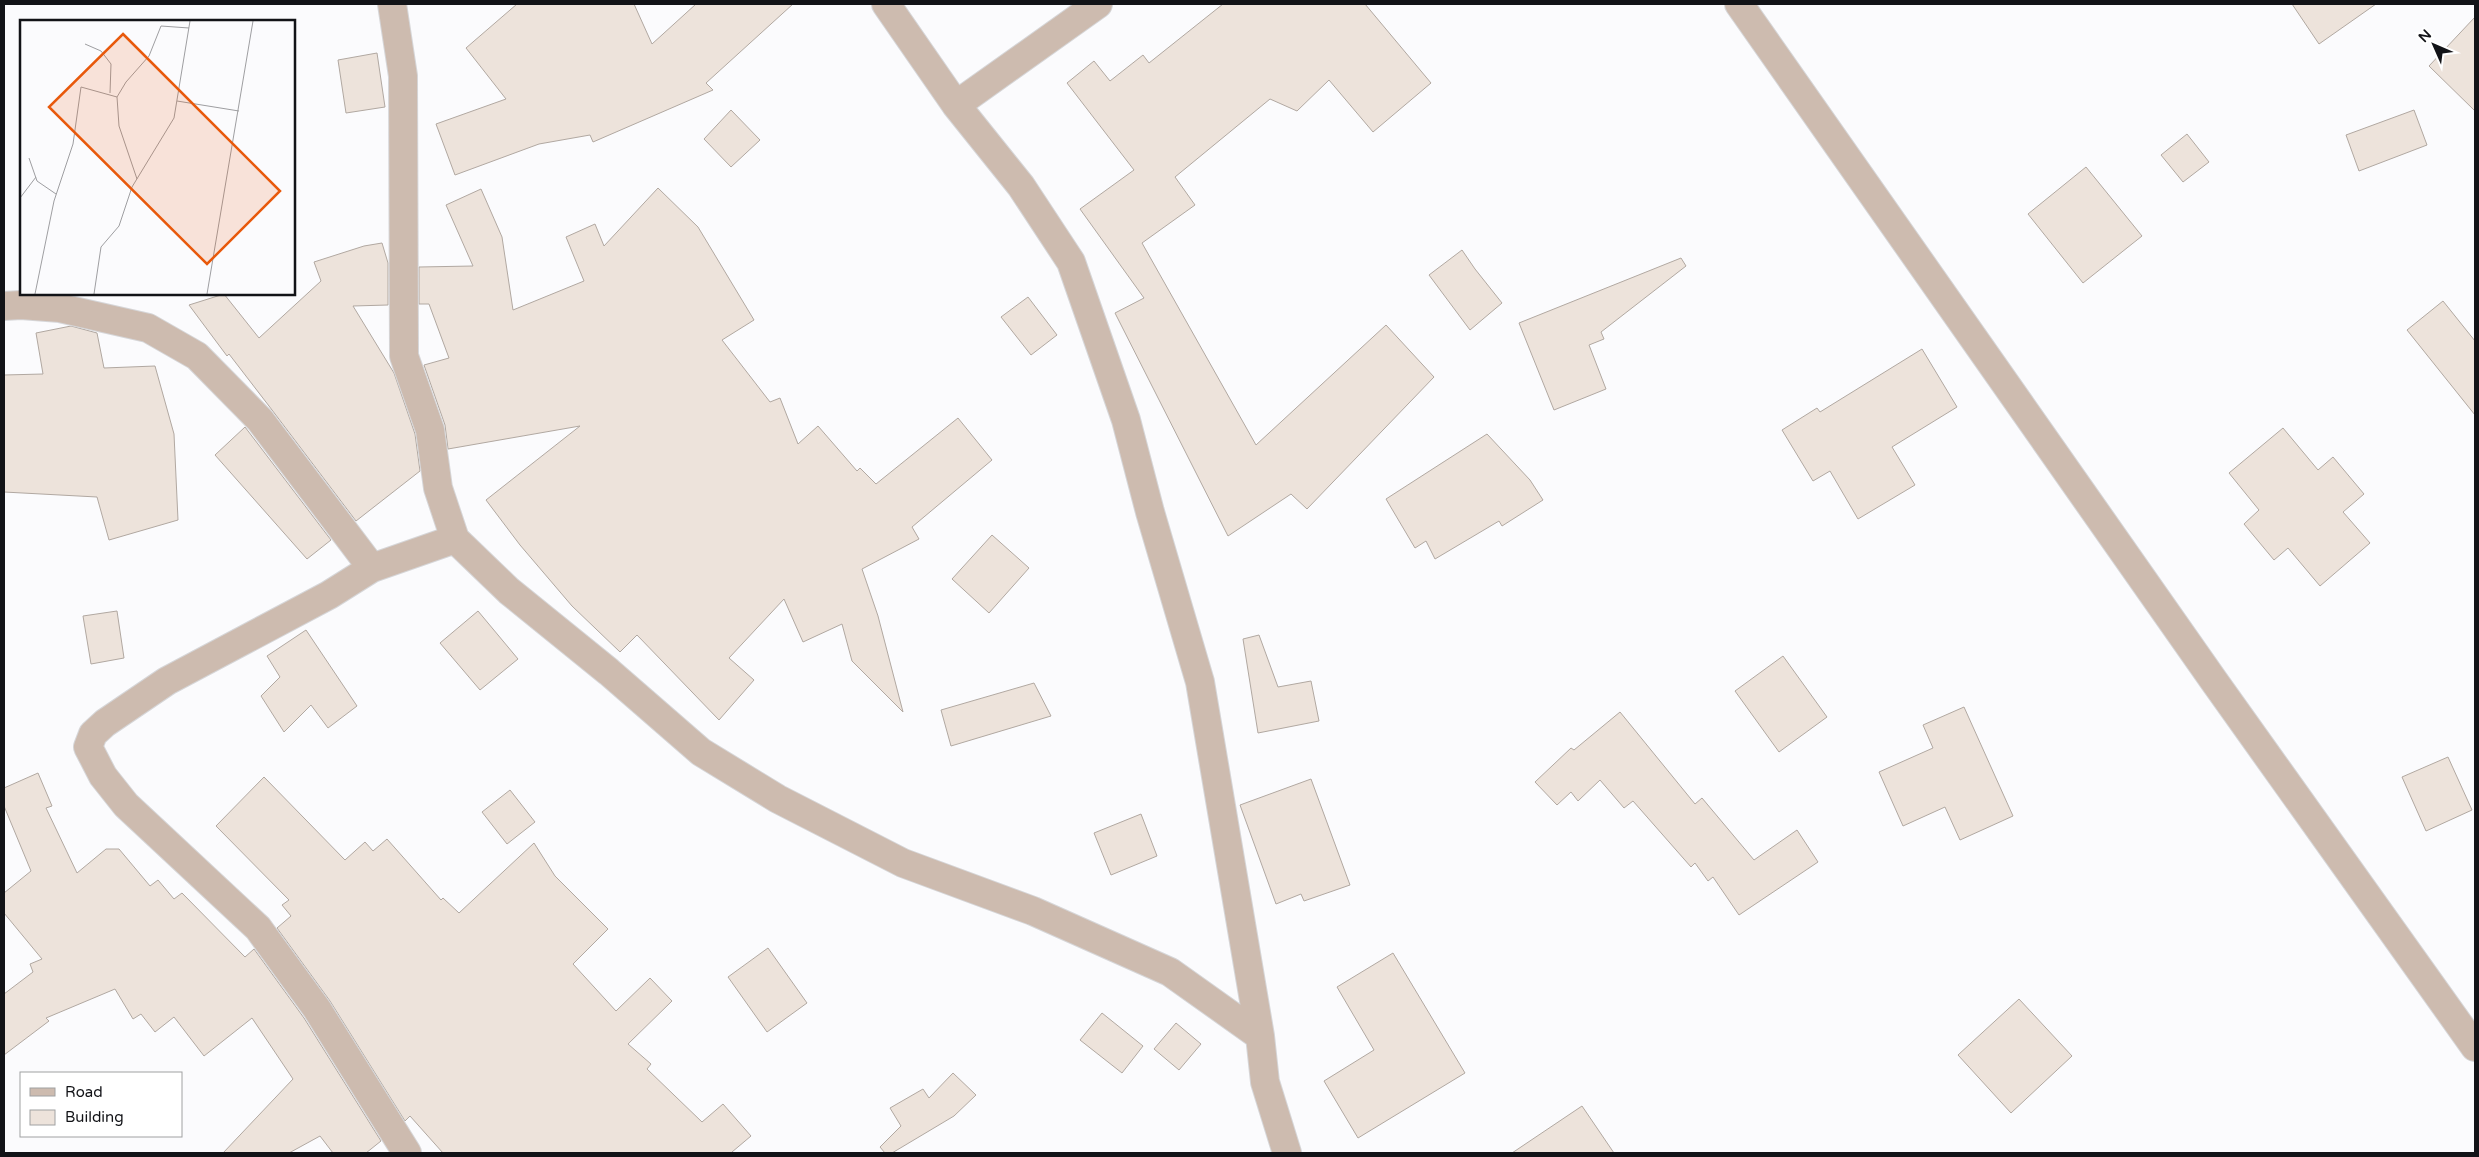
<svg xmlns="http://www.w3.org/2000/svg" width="2479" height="1157" viewBox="0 0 2479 1157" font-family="'Varela Round',sans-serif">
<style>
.building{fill:#ede3db;stroke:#b1a8a1}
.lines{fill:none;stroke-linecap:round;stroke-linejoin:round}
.minor-casing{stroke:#d6d6d8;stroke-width:30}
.minor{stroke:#cdbbaf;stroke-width:28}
.inset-road{fill:none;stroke:#9e9ea1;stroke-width:1}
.view{fill:#e8590c;fill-opacity:0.15;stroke:#e8590c;stroke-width:2.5}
.inset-edge{fill:none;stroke:#121317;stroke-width:2.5}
</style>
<rect width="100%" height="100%" fill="#fbfbfd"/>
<path class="building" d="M 517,4 L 634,4 L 652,44 L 696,4 L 793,4 L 706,83 L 713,90 L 593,142 L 590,135 L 539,144 L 455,175 L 436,124 L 506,99 L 466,48 Z
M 1223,4 L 1365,4 L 1431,83 L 1373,132 L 1329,80 L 1297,111 L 1270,99 L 1175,177 L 1195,205 L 1142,243 L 1256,445 L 1386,325 L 1434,377 L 1307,509 L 1291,494 L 1228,536 L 1115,313 L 1144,298 L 1080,209 L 1134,170 L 1067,83 L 1094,61 L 1110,81 L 1143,55 L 1149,63 Z
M 2292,4 L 2376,4 L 2319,44 Z
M 2475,17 L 2475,111 L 2429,66 Z
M 377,53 L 385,107 L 346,113 L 338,60 Z
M 731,110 L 760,140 L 731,167 L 704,139 Z
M 2414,110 L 2427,145 L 2359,171 L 2346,135 Z
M 2187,134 L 2209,162 L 2183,182 L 2161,155 Z
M 2086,167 L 2142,236 L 2083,283 L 2028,214 Z
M 658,188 L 698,227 L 754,320 L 722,340 L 770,402 L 780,398 L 798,444 L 818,426 L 857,471 L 860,468 L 876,484 L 958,418 L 992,460 L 912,527 L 919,539 L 862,569 L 878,616 L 903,712 L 852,661 L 842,624 L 803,642 L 784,599 L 729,658 L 754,680 L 719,720 L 637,635 L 620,652 L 572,606 L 520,545 L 486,500 L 580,426 L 448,449 L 445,425 L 424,365 L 449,358 L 429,304 L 419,304 L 419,267 L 473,266 L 446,205 L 481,189 L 502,237 L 513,310 L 584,281 L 566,237 L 595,224 L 604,246 Z
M 382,243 L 388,263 L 388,305 L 353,306 L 394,373 L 415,434 L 420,471 L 356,521 L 269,406 L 229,354 L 227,356 L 189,305 L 224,294 L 259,338 L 321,281 L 314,262 L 364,246 Z
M 1462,250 L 1475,269 L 1502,303 L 1470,330 L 1429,275 Z
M 1681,258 L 1686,266 L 1601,332 L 1604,339 L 1589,345 L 1606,389 L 1554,410 L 1519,323 Z
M 1028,297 L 1057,335 L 1031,355 L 1001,317 Z
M 2443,301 L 2475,341 L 2475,415 L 2407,330 Z
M 71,326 L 97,333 L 104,368 L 155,366 L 174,434 L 178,520 L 109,540 L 97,497 L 4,492 L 4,375 L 43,374 L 36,333 Z
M 1922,349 L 1957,407 L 1892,447 L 1915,485 L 1858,519 L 1830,471 L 1813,481 L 1782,430 L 1817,408 L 1820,412 Z
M 245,427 L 331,540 L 307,559 L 215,455 Z
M 2283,428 L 2318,470 L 2333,457 L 2364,494 L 2343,512 L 2370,543 L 2320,586 L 2288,548 L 2274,560 L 2244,524 L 2259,510 L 2229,473 Z
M 1487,434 L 1530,480 L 1543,500 L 1502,526 L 1499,521 L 1435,559 L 1426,541 L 1415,548 L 1386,499 Z
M 992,535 L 1029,568 L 989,613 L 952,579 Z
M 117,611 L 124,658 L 91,664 L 83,616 Z
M 478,611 L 518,659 L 480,690 L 440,643 Z
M 306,630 L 357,706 L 328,728 L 311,705 L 284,732 L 261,696 L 280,677 L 267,656 Z
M 1259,635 L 1278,687 L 1311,681 L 1319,721 L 1258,733 L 1243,639 Z
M 1783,656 L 1827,717 L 1779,752 L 1735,691 Z
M 1034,683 L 1051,716 L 951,746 L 941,710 Z
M 1964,707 L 2013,816 L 1960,840 L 1945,807 L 1903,826 L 1879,772 L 1933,748 L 1923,725 Z
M 1620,712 L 1695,804 L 1702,798 L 1754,860 L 1797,830 L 1818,862 L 1739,915 L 1713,877 L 1708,881 L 1695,863 L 1691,867 L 1633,801 L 1624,808 L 1600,780 L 1578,801 L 1571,792 L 1557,805 L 1535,782 L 1571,748 L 1574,750 Z
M 2448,757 L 2472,810 L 2426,831 L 2402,777 Z
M 38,773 L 52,806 L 46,808 L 77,873 L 106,849 L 119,849 L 150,886 L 158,880 L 174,899 L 182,893 L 245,957 L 254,949 L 304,1018 L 381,1141 L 366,1153 L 333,1153 L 320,1136 L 289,1153 L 223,1153 L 293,1079 L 252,1018 L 204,1056 L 174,1017 L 155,1032 L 141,1014 L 133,1019 L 115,989 L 46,1018 L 49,1021 L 4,1055 L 4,994 L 33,972 L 30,964 L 42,959 L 4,913 L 4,893 L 31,871 L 4,806 L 4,788 Z
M 264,777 L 345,860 L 365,842 L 373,851 L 387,839 L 441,900 L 443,898 L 459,913 L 534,843 L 555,876 L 608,929 L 573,964 L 616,1011 L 650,978 L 672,1001 L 628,1044 L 651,1064 L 647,1069 L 702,1122 L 723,1104 L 751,1136 L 732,1152 L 734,1153 L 443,1153 L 410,1116 L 405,1121 L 330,1001 L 277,928 L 291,916 L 282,905 L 289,900 L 216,826 Z
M 1311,779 L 1350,885 L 1304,901 L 1301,894 L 1276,904 L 1240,805 Z
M 510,790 L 535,822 L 507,844 L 482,812 Z
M 1141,814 L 1157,856 L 1111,875 L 1094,833 Z
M 768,948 L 807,1003 L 767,1032 L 728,977 Z
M 1393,953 L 1465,1073 L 1358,1138 L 1324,1081 L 1374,1050 L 1337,987 Z
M 2019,999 L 2072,1056 L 2011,1113 L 1958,1055 Z
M 1102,1013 L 1143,1046 L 1122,1073 L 1080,1040 Z
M 1176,1023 L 1201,1044 L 1179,1070 L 1154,1049 Z
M 953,1073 L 976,1095 L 954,1116 L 892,1153 L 885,1153 L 880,1147 L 901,1126 L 890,1108 L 923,1089 L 929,1098 Z
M 1582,1106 L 1614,1153 L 1512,1153 Z"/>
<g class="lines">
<defs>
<path id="minor" d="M 392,4 L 403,76 L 404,356 L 430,430 L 438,488 L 455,539 L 509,591 L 609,672 L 701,752 L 778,799 L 903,863 L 1033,911 L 1170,972 L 1260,1036
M 886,4 L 956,105 L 1021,186 L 1071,262 L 1126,420 L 1150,512 L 1200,682 L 1260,1036 L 1265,1082 L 1287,1153
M 1739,4 L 2214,681 L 2475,1047
M 956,105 L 1098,4
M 4,306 L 21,305 L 60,308 L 148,328 L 197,356 L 260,420 L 372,568
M 407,1153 L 317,1009 L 258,928 L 126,805 L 103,776 L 88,747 L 93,734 L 105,723 L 167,681 L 329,595 L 372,568 L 455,539"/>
</defs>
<use href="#minor" class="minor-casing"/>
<use href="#minor" class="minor"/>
</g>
<g transform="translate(20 20)">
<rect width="275" height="275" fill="#fbfbfd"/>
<path class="inset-road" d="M 65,24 L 81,31 L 91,44 L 90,73M 157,81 L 219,91M 9,138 L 17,161 L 36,174M 117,159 L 99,106 L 97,77 L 106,62 L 129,36 L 141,6 L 169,8M 0,178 L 16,157M 15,274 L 34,181 L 53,124 L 61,67 L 97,77M 74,274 L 81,227 L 99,206 L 112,167 L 154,98 L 170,1M 187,274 L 233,1"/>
<path class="view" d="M 103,14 L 260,171 L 187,244 L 29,87 Z"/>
<rect width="275" height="275" class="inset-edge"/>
</g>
<rect width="2479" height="1157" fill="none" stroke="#121317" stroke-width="10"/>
<rect x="20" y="1072" width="162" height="65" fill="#ffffff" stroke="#a0a1a2"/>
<rect x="30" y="1088" width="25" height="8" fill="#cdbbaf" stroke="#a0a1a2"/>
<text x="65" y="1097" font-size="15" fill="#121317">Road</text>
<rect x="30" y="1110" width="25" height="15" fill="#ede3db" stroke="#a0a1a2"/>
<text x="65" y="1122" font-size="15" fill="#121317">Building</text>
<g transform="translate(2434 45) rotate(315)" stroke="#ffffff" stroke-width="4" paint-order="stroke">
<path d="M0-4L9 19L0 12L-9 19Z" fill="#121317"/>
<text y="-8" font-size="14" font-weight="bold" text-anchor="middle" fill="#121317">N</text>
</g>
</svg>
